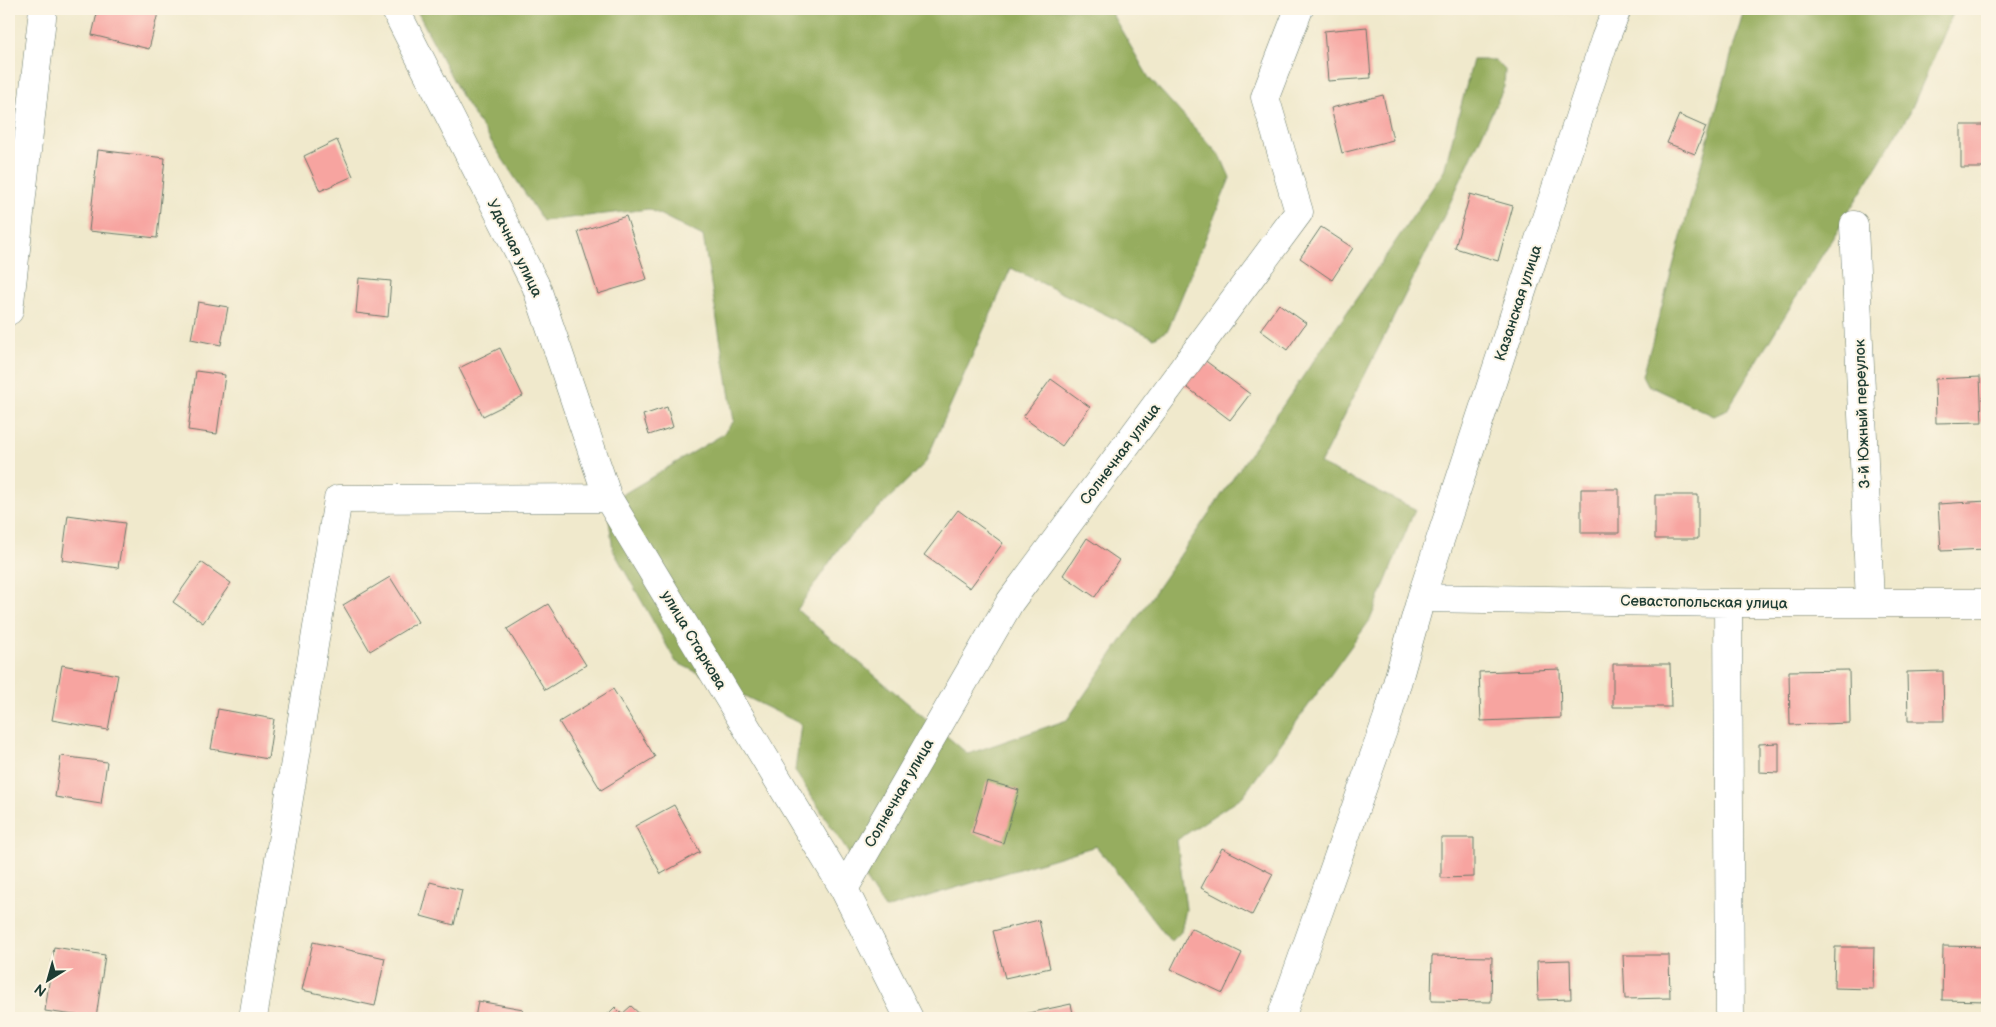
<svg xmlns="http://www.w3.org/2000/svg" width="1996" height="1027" viewBox="0 0 1996 1027" font-family="'Balsamiq Sans',sans-serif">
<style>
.forest{fill:#96ad5f;stroke:#5a754a}
.building{fill:#f7a4a0}
.lines{fill:none;stroke-linecap:round;stroke-linejoin:round}
.minor-casing{stroke:#687969;stroke-width:29}
.minor{stroke:#fff;stroke-width:28}
.labels{text-anchor:middle;stroke-width:4;stroke-linejoin:round;paint-order:stroke}
.street-label{font-size:15px;fill:#1f3d34;stroke:#fcf5e5}
</style>
<rect width="100%" height="100%" fill="#fcf5e5"/>
<filter id="ink" filterUnits="userSpaceOnUse"><feTurbulence type="fractalNoise" baseFrequency=".02" numOctaves="2"/><feDisplacementMap in="SourceGraphic" scale="10" xChannelSelector="R" yChannelSelector="G"/><feConvolveMatrix kernelMatrix="1 2 1 2 8 2 1 2 1" color-interpolation-filters="sRGB"/></filter>
<filter id="wash" filterUnits="userSpaceOnUse"><feTurbulence type="fractalNoise" baseFrequency=".0096" numOctaves="4" result="noise"/><feDisplacementMap in="SourceGraphic" scale="20" xChannelSelector="R" yChannelSelector="G"/><feGaussianBlur stdDeviation="1.12" result="paint"/><feColorMatrix in="noise" values="0 0 0 0 0 0 0 0 0 0 0 0 0 0 0 0 0 1.4 0 .05"/><feComposite in="paint" operator="in"/></filter>
<g filter="url(#wash)">
<rect width="100%" height="100%" fill="#f0e9cc"/>
<path class="forest" d="M 416,9 L 1109,9 L 1149,78 L 1221,157 L 1230,178 L 1168,330 L 1154,338 L 1011,268 L 925,463 L 842,544 L 797,610 L 968,754 L 1067,720 L 1444,171 L 1473,60 L 1495,60 L 1505,70 L 1504,87 L 1435,235 L 1320,464 L 1415,509 L 1370,620 L 1243,796 L 1177,840 L 1186,909 L 1181,932 L 1171,942 L 1096,846 L 885,909 L 795,771 L 801,724 L 676,662 L 613,550 L 607,504 L 722,435 L 734,421 L 703,236 L 649,209 L 543,221 L 461,95 Z
M 1744,9 L 1955,9 L 1910,112 L 1727,410 L 1714,416 L 1648,385 L 1643,375 Z"/>
<g id="blocks">
<path class="building" d="M 98,9 L 159,9 L 149,49 L 92,35 Z
M 1367,27 L 1371,78 L 1328,81 L 1324,31 Z
M 1383,95 L 1393,140 L 1342,153 L 1331,108 Z
M 1679,115 L 1706,127 L 1695,154 L 1667,143 Z
M 1961,125 L 1987,125 L 1987,168 L 1961,168 Z
M 337,140 L 353,176 L 320,191 L 304,156 Z
M 98,150 L 165,158 L 157,238 L 89,231 Z
M 1470,194 L 1513,206 L 1498,261 L 1455,248 Z
M 626,216 L 647,279 L 598,294 L 578,232 Z
M 1321,227 L 1353,248 L 1332,280 L 1300,258 Z
M 359,278 L 391,281 L 388,317 L 356,313 Z
M 198,302 L 228,307 L 221,345 L 191,339 Z
M 1279,304 L 1306,323 L 1287,350 L 1260,330 Z
M 500,348 L 523,396 L 483,416 L 459,368 Z
M 1199,356 L 1250,394 L 1230,420 L 1180,382 Z
M 196,371 L 225,375 L 217,434 L 188,430 Z
M 1980,377 L 1982,422 L 1936,423 L 1935,379 Z
M 1051,379 L 1090,407 L 1062,446 L 1023,417 Z
M 667,407 L 673,427 L 649,435 L 643,415 Z
M 1581,489 L 1619,489 L 1619,533 L 1581,533 Z
M 1655,495 L 1698,495 L 1698,539 L 1655,539 Z
M 1987,501 L 1987,549 L 1941,551 L 1938,504 Z
M 958,510 L 1003,543 L 970,588 L 924,555 Z
M 68,515 L 125,523 L 118,568 L 62,560 Z
M 1087,538 L 1119,560 L 1095,597 L 1063,575 Z
M 201,562 L 231,583 L 203,623 L 173,602 Z
M 390,577 L 418,622 L 370,651 L 343,605 Z
M 548,604 L 586,665 L 545,690 L 507,629 Z
M 1613,664 L 1670,664 L 1671,707 L 1613,707 Z
M 62,665 L 118,675 L 108,730 L 52,720 Z
M 1560,669 L 1561,718 L 1481,721 L 1479,672 Z
M 1849,670 L 1850,723 L 1790,725 L 1789,671 Z
M 1943,671 L 1944,721 L 1908,721 L 1907,672 Z
M 613,689 L 655,757 L 601,790 L 559,722 Z
M 218,709 L 274,719 L 268,759 L 211,749 Z
M 1779,743 L 1779,773 L 1759,772 L 1759,744 Z
M 61,756 L 107,762 L 101,804 L 55,797 Z
M 987,781 L 1019,790 L 1003,843 L 972,833 Z
M 674,805 L 700,852 L 661,874 L 635,826 Z
M 1441,838 L 1474,838 L 1474,877 L 1441,878 Z
M 1222,848 L 1273,874 L 1252,915 L 1201,888 Z
M 430,882 L 462,890 L 454,925 L 421,916 Z
M 1039,920 L 1050,968 L 1005,978 L 993,931 Z
M 1191,928 L 1242,953 L 1223,993 L 1171,969 Z
M 313,942 L 385,958 L 375,1006 L 302,990 Z
M 1943,946 L 1987,947 L 1987,1001 L 1942,1000 Z
M 54,947 L 105,955 L 96,1018 L 45,1011 Z
M 1835,947 L 1874,947 L 1873,989 L 1834,988 Z
M 1623,955 L 1669,955 L 1670,998 L 1625,999 Z
M 1432,956 L 1492,957 L 1491,1002 L 1431,1001 Z
M 1570,960 L 1571,999 L 1538,1000 L 1537,961 Z
M 478,1001 L 523,1009 L 521,1018 L 475,1018 Z
M 1071,1004 L 1074,1018 L 1025,1018 L 1024,1014 Z
M 631,1006 L 644,1018 L 604,1018 L 615,1007 L 622,1014 Z"/>
</g>
</g>
<g filter="url(#ink)">
<use href="#blocks" fill-opacity="0" stroke="#687969" stroke-width="1"/>
<g class="lines">
<defs>
<path id="minor" d="M 395,9 L 536,286 L 608,498
M 1854,225 L 1870,603
M 9,311 L 43,9
M 1421,598 L 1728,603 L 1987,603
M 1728,603 L 1730,1018
M 844,889 L 1010,602 L 1299,212 L 1265,97 L 1299,9
M 253,1018 L 338,499 L 608,498 L 844,889 L 909,1018
M 1281,1018 L 1387,719 L 1421,598 L 1605,39 L 1617,9"/>
</defs>
<use href="#minor" class="minor-casing"/>
<use href="#minor" class="minor"/>
</g>
</g>
<g class="labels">
<g class="street-label">
<text transform="translate(515 248) rotate(64)" y="5">Удачная улица</text>
<text transform="translate(1518 303) rotate(-72)" y="5">Казанская улица</text>
<text transform="translate(1862 414) rotate(-92)" y="5">3-й Южный переулок</text>
<text transform="translate(1120 454) rotate(-53)" y="5">Солнечная улица</text>
<text transform="translate(1704 602) rotate(1)" y="5">Севастопольская улица</text>
<text transform="translate(694 640) rotate(59)" y="5">улица Старкова</text>
<text transform="translate(899 793) rotate(-60)" y="5">Солнечная улица</text>
</g>
</g>
<rect width="1996" height="1027" fill="none" stroke="#fcf5e5" stroke-width="30"/>
<g transform="translate(48 980) rotate(217)" stroke="#fcf5e5" stroke-width="4" paint-order="stroke">
<path d="M0-4L9 19L0 12L-9 19Z" fill="#1f3d34"/>
<text y="-8" font-size="14" font-weight="bold" text-anchor="middle" fill="#1f3d34">N</text>
</g>
</svg>
